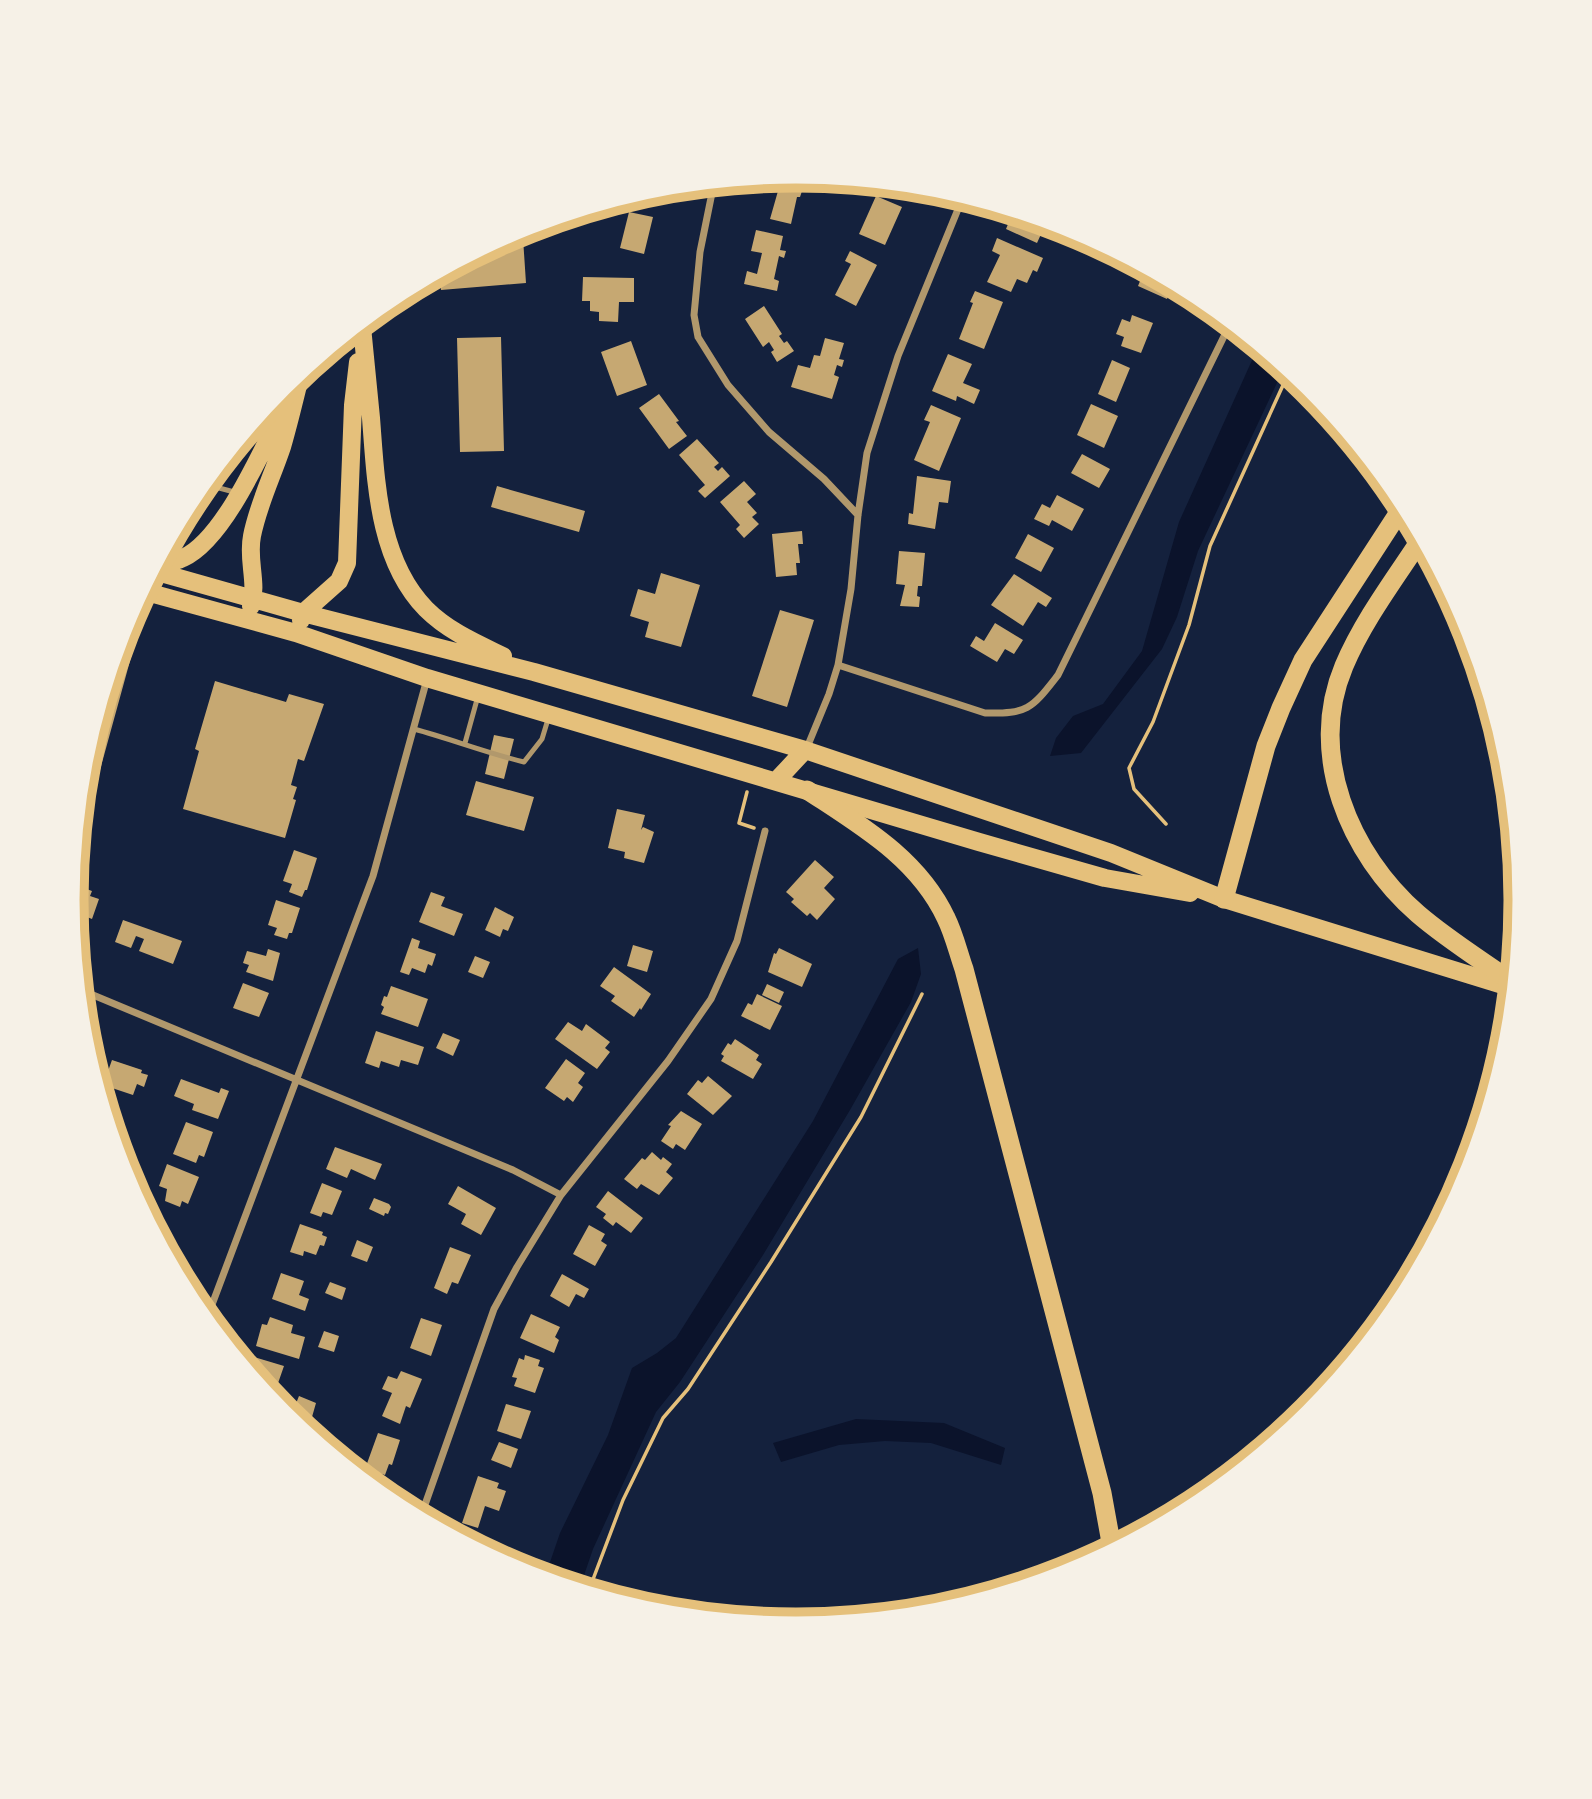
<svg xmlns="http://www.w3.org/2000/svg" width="1592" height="1799" viewBox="0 0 1592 1799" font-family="'Fira Sans Condensed',sans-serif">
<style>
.water{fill:#0b132b}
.building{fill:#c6a872}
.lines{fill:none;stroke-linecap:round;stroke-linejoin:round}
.path{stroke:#e5c07b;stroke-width:3.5}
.service{stroke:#b1986c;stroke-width:5}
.minor{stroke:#b1986c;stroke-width:7}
.primary{stroke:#e5c07b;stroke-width:18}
.motorway{stroke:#e5c07b;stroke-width:19}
.rim{fill:none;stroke:#e5c07b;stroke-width:9}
</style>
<rect width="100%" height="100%" fill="#14213d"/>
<path class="water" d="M 1258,347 L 1284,368 L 1198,551 L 1177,617 L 1162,649 L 1081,753 L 1050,756 L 1056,738 L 1073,716 L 1103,704 L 1142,651 L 1179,522 Z
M 918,948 L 921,974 L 911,1002 L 850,1110 L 763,1255 L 680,1382 L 656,1412 L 593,1549 L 580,1587 L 545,1577 L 560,1533 L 608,1435 L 632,1368 L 657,1353 L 676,1338 L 813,1121 L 898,959 Z
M 856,1419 L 944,1423 L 1005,1448 L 1001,1465 L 931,1443 L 885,1441 L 839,1445 L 781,1462 L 773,1443 Z"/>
<path class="building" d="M 796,175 L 805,176 L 805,178 L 809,180 L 807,189 L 803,188 L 800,197 L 797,197 L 791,224 L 770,219 L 782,177 Z
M 663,188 L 661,195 L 646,192 L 655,189 Z
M 876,196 L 902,207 L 885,245 L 859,234 Z
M 629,212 L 653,217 L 644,254 L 620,248 Z
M 1013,212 L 1040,220 L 1036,229 L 1042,232 L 1037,243 L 1006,229 Z
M 756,230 L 783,236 L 780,250 L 786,251 L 784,258 L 779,256 L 774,279 L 779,281 L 777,291 L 744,284 L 747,271 L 757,274 L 762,253 L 751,251 Z
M 523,238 L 526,283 L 441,290 L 440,273 L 502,239 Z
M 997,238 L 1043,258 L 1037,272 L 1033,270 L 1027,283 L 1017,279 L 1011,292 L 987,282 L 1000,255 L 992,251 Z
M 850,251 L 877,265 L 856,306 L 835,295 L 851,264 L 845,261 Z
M 1145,269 L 1173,284 L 1167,299 L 1138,286 Z
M 583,277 L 634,278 L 634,302 L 619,302 L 618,322 L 599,321 L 599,312 L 590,311 L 590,301 L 582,301 Z
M 975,291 L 1003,302 L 984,349 L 959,339 L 973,303 L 970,302 Z
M 764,306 L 782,334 L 779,336 L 784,343 L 787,341 L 794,351 L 777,362 L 771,352 L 774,350 L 769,342 L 763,347 L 745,319 Z
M 1132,315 L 1153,323 L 1141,353 L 1121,346 L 1124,337 L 1116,334 L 1122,319 L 1130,322 Z
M 501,337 L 504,451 L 460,452 L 457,338 Z
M 825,338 L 844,343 L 839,359 L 844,360 L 842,367 L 837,365 L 834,375 L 839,377 L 832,399 L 791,387 L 798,365 L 810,368 L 814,355 L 820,356 Z
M 631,341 L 647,385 L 617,396 L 601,352 Z
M 948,354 L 972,364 L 963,383 L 980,390 L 974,404 L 957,396 L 956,401 L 932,391 Z
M 1112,360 L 1130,368 L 1116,402 L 1098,394 Z
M 659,394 L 679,421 L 676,422 L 687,436 L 669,449 L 639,408 Z
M 1091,404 L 1118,416 L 1104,448 L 1077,435 Z
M 931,405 L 961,418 L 939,471 L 914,460 L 930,422 L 924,420 Z
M 697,439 L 719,463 L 714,467 L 718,471 L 722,467 L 730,476 L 705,498 L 698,491 L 705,485 L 679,455 Z
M 1082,454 L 1110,469 L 1099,488 L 1071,473 Z
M 917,476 L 951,481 L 948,503 L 939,502 L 935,529 L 908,524 L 909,513 L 913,514 Z
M 744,481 L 756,494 L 747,502 L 757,513 L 752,517 L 759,524 L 744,538 L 736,529 L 740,525 L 720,502 Z
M 497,486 L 585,511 L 579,532 L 491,507 Z
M 1057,495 L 1084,509 L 1072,531 L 1052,520 L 1049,526 L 1034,519 L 1042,504 L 1050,508 Z
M 802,531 L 803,544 L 798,544 L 800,563 L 796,563 L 797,575 L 776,577 L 772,534 Z
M 1028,534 L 1054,548 L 1041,572 L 1015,558 Z
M 899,551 L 925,553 L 922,586 L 918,586 L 917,596 L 920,597 L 919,607 L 900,606 L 905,585 L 896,584 Z
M 661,573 L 700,585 L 681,647 L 645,637 L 649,622 L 630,616 L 638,589 L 655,594 Z
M 1014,574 L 1052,598 L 1046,607 L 1038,602 L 1023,626 L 991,605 Z
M 780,610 L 814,620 L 787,707 L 752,696 Z
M 995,623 L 1023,640 L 1014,654 L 1005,649 L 997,662 L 970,646 L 976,636 L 984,641 Z
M 120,646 L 133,650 L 100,770 L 85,767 L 86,758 Z
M 215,681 L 286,702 L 289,694 L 324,704 L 304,761 L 298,759 L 291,785 L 297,787 L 293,799 L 296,800 L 285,838 L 183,809 L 199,751 L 195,749 Z
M 494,735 L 514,739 L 504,779 L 485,774 Z
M 476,781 L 534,797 L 524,831 L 466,815 Z
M 617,809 L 645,815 L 641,830 L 643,827 L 654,832 L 644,863 L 624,858 L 625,852 L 608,848 Z
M 294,850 L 317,858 L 307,890 L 305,890 L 302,897 L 289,892 L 292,884 L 283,881 Z
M 815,860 L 834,877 L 824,888 L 835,899 L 817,920 L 810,913 L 807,916 L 791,902 L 794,899 L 786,892 Z
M 73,884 L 92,891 L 90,896 L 99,899 L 92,919 L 77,913 L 74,922 L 72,899 Z
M 431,892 L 445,897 L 441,906 L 463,914 L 454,936 L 419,922 Z
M 276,900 L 300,908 L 292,933 L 289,933 L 287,939 L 274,935 L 277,928 L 268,925 Z
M 495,907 L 514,917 L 508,931 L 503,929 L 500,937 L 485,930 Z
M 123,920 L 182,941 L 173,964 L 139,951 L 144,939 L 136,936 L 131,948 L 115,942 Z
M 412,938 L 420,941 L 418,948 L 436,954 L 432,966 L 428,964 L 425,973 L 412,968 L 409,975 L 400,972 Z
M 633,945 L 653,951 L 647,972 L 627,966 Z
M 779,948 L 812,964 L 802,987 L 768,972 L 774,953 L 776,954 Z
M 268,949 L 280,953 L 273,981 L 246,972 L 249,965 L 243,963 L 247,951 L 266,956 Z
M 475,956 L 490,962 L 483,978 L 468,972 Z
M 614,967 L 651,994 L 641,1010 L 640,1008 L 634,1017 L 611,1001 L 615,996 L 600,986 Z
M 243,983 L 269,993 L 259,1017 L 233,1008 Z
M 767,984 L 784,992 L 779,1003 L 762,995 Z
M 391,986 L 428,999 L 418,1027 L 381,1014 L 384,1007 L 381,1005 L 384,996 L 387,997 Z
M 757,994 L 782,1006 L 770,1030 L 741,1016 L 748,1003 L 752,1005 Z
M 568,1022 L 582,1031 L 586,1024 L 610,1042 L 605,1048 L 610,1052 L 597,1069 L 555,1039 Z
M 376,1031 L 424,1047 L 418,1065 L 401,1060 L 399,1067 L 381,1061 L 379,1068 L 365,1063 Z
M 443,1033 L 460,1040 L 453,1056 L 436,1048 Z
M 735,1039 L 759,1055 L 756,1060 L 762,1064 L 753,1079 L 721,1061 L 724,1056 L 721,1054 L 728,1043 L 731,1045 Z
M 566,1059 L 585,1073 L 578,1083 L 583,1087 L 573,1102 L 567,1097 L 564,1101 L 545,1088 Z
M 112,1060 L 142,1070 L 141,1073 L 148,1075 L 144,1087 L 137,1084 L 133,1095 L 103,1085 Z
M 708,1076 L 732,1096 L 713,1115 L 687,1094 L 698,1080 L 702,1083 Z
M 181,1079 L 219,1093 L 221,1088 L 229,1091 L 218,1119 L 192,1110 L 194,1104 L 174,1096 Z
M 681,1111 L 702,1124 L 685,1150 L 676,1144 L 673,1149 L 661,1141 L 671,1126 L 668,1125 Z
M 186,1122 L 213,1132 L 204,1157 L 199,1155 L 196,1163 L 173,1154 Z
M 335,1147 L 382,1164 L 375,1180 L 351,1169 L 347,1178 L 326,1169 Z
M 652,1152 L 661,1160 L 663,1157 L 672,1164 L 666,1172 L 673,1178 L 659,1195 L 641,1184 L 637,1189 L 624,1179 L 642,1158 L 645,1160 Z
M 167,1164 L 199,1177 L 188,1204 L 182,1201 L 180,1207 L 165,1201 L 167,1189 L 159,1186 Z
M 322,1183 L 342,1191 L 332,1215 L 323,1212 L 321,1217 L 310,1213 Z
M 458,1186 L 496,1208 L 481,1235 L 461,1224 L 466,1214 L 448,1204 Z
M 608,1191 L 643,1218 L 631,1233 L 616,1222 L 613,1226 L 603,1218 L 606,1214 L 596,1207 Z
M 374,1198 L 389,1204 L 391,1207 L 388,1214 L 385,1213 L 384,1216 L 369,1209 Z
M 300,1224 L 323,1232 L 322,1235 L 327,1237 L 324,1246 L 320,1245 L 316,1255 L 304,1251 L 303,1256 L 290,1252 Z
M 589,1225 L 605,1234 L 601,1241 L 607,1245 L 595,1266 L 573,1254 Z
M 357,1240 L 373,1247 L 367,1262 L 351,1256 Z
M 450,1247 L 471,1255 L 458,1284 L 452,1282 L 447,1294 L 434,1288 Z
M 281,1273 L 304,1281 L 299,1295 L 309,1299 L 305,1311 L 272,1299 Z
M 562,1274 L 589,1289 L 584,1298 L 576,1294 L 569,1307 L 550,1296 Z
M 330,1282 L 346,1288 L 342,1300 L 325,1293 Z
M 531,1314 L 560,1327 L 555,1337 L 559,1340 L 554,1353 L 520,1338 Z
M 270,1317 L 293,1325 L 291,1333 L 305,1337 L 299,1359 L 256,1346 L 262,1324 L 267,1325 Z
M 421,1318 L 442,1325 L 431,1356 L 410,1348 Z
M 324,1331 L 339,1336 L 334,1352 L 318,1347 Z
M 525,1355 L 540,1360 L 538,1366 L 544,1368 L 535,1393 L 514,1386 L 517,1378 L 512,1377 L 519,1358 L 524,1360 Z
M 251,1356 L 284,1366 L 276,1389 L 261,1383 L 248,1367 Z
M 401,1371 L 422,1379 L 410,1408 L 406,1406 L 400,1424 L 382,1416 L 392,1393 L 382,1389 L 388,1376 L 397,1379 Z
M 299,1396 L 316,1403 L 312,1417 L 293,1411 Z
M 506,1404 L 531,1411 L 521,1439 L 497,1431 Z
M 294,1419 L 313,1426 L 311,1433 L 294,1420 Z
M 378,1433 L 400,1440 L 392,1465 L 389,1464 L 385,1475 L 365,1469 Z
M 499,1442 L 518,1449 L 511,1468 L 491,1460 Z
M 478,1476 L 499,1483 L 497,1488 L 506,1491 L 499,1511 L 485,1506 L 478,1528 L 462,1523 Z
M 465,1538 L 487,1545 L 485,1551 L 464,1539 Z"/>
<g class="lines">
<path class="path" d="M 747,792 L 739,823 L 754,828
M 1166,824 L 1134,789 L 1129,768 L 1153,722 L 1189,625 L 1210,546 L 1289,372
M 589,1590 L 623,1500 L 663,1418 L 688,1389 L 771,1262 L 861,1117 L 922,994"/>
<path class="service" d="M 204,484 L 238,493
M 414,729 C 451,739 487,753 524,762 L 542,739 L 549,716
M 465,743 L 478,696"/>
<path class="minor" d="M 714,183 L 700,252 L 694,315 L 698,337 L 728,385 L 769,432 L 824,479 L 858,515
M 838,665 L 985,713 C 1029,714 1032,708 1058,675 L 1230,324
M 806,750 L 829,694 L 838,665 L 851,589 L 858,515 L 867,453 L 898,356 L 963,197
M 81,990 L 513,1170 L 561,1195
M 207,1318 L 373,876 L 427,679
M 421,1516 L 494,1309 L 517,1267 L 561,1195 L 668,1061 L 711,999 L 737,941 L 765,831"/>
<path class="primary" d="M 362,327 C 365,357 368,387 371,418 C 376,482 378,560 426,609 C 448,631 476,643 503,656
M 157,566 C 165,564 175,562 183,558 C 225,539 264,446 285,405
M 154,571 L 303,613 L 534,672 L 805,750 L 1111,853 L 1224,899 L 1512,988
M 143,591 L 296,633 L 427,678 L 979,842 L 1105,878 L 1190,893
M 251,606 C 258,582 247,560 252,536 C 258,505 272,477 282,447 C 289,423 295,398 301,373
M 301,620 L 303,613 L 339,581 L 347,563 L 353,405 L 358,362
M 777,780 L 805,750"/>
<path class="motorway" d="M 1421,539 C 1394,580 1363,621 1344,666 C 1307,754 1349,854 1418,914 C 1447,939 1481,960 1512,982
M 807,790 C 860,825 918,858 946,918 C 954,934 958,952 964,969 L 1102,1493 L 1112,1548
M 1224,899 L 1266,746 L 1281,708 L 1303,660 L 1403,506"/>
</g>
<path d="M0 0H1592V1799H0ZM84 900a712 712 0 1 1 1424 0a712 712 0 1 1-1424 0Z" fill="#f6f1e7" fill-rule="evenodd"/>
<path class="rim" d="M84 900a712 712 0 1 1 1424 0a712 712 0 1 1-1424 0Z"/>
</svg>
